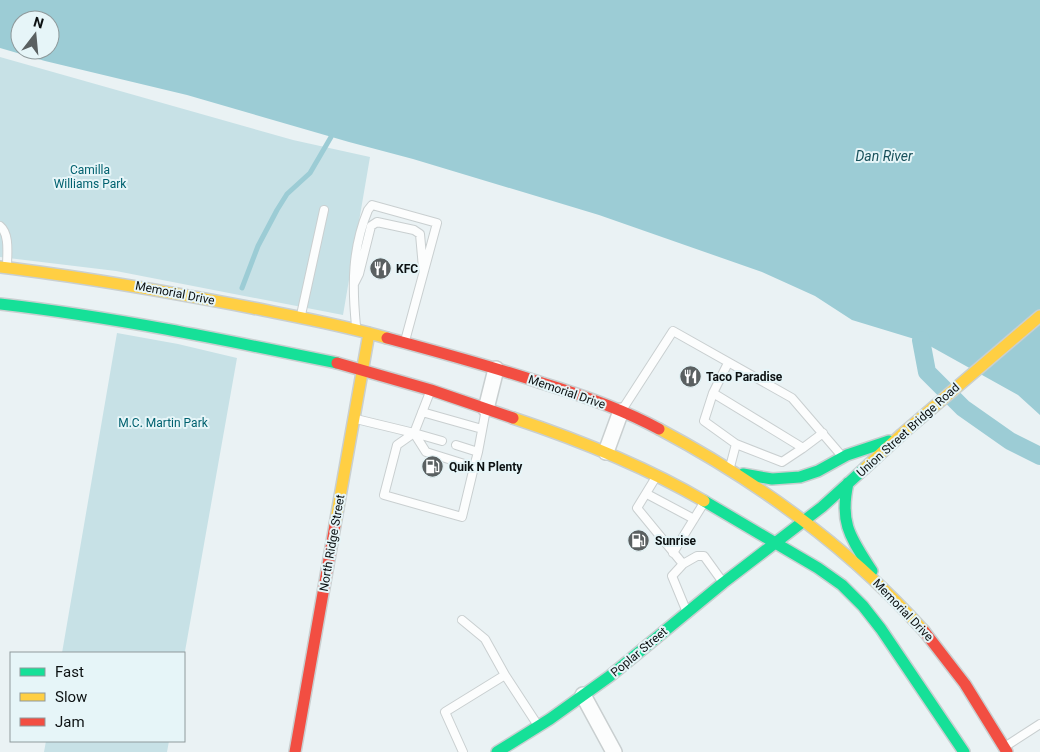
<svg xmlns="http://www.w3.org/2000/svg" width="1040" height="752" viewBox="0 0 1040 752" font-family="Roboto,sans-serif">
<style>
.green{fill:#c7e1e6}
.water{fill:#9cccd5;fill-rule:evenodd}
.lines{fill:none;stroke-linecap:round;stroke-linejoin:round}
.stream{stroke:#9cccd5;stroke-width:5}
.canal{stroke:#9cccd5;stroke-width:18}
.lane-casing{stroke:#c9cfd0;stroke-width:10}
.street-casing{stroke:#c9cfd0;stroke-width:18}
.fast-casing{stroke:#c9cfd0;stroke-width:14}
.slow-casing{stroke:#c9cfd0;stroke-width:14}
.jam-casing{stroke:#c9cfd0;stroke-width:14}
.lane{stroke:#fcfdfd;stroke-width:8}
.street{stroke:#fcfdfd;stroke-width:15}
.fast{stroke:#16e098;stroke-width:11}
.slow{stroke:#ffcf43;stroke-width:11}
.jam{stroke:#f24e42;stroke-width:11}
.labels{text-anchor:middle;stroke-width:4;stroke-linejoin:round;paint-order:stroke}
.park-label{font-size:12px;fill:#00616f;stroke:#e6f5f8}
.poi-label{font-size:12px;font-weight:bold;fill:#0c1112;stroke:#e6f5f8;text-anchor:start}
.street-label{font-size:12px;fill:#0c1112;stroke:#e6f5f8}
.water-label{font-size:14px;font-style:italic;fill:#18505a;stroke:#e6f5f8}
</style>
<rect width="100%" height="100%" fill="#eaf2f4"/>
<path class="green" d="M 0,57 L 293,140 L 370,157 L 343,315 L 116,271 L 0,257 Z
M 117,333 L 178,344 L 237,358 L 184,657 L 184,653 L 62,653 Z
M 46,741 L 169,741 L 167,752 L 44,752 Z"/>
<path class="water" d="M 0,0 L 1040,0 L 1040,415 L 1018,395 L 921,341 L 852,320 L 815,296 L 762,272 L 599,215 L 413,159 L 349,142 L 187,95 L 45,61 L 0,48 ZM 20,20 L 50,20 L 50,50 L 20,50 Z"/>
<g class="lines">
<path class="stream" d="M 242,288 L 258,246 L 277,210 L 287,194 L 310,173 L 331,137"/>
<path class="canal" d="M 921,340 L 927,372 L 963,408 L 1010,441 L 1040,456"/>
<defs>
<path id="lane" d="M 0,226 C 10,234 7,254 7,266
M 354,284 L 359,274 L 371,226 L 377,222 L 414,230 L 420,234 L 423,268
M 301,315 L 324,210
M 356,326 C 352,285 352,249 368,210 L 372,205 L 437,223 L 405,341
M 728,363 L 713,393 L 803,448 L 823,433
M 430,392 L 414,433 L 442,441
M 713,393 L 704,421 L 736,444 L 730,467
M 622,410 L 673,331 L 792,398 L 841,455
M 422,412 L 482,429
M 356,419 L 414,433 L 426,452 L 474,467 L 478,452
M 414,433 L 397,445 L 384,495 L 462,517 L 474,467
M 736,444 L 782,462 L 803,448
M 456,445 L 478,452 L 486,409
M 656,477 L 637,508 L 683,564 L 697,556 L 704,556 L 722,581
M 647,494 L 694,519
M 673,553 L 705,501
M 683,564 L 672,576 L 686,610
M 462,620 L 485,639 L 505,675
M 1006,746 L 1040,724
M 463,752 L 445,712 L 505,675 L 537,724"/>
<path id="street" d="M 486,409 L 496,369
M 606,452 L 621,411
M 583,695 L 614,752"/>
<path id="fast" d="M 0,304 C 114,317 225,340 337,363
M 743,474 L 772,479 L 800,477 L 818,471 L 847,455 L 889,441
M 848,483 C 839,524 851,538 872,571
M 704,501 L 818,568 L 842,585 L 863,606 L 881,629 L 964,752
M 497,752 L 550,719 L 610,676 L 723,583 L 822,507 L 865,468"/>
<path id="slow" d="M 0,267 C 85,277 169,292 253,308 C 298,317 343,325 387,338
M 513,418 C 579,440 644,466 704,501
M 659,429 C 757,481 850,549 924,631
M 865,468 L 902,434 L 1040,316
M 335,525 L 369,333"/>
<path id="jam" d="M 387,338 C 439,352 490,366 542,383 C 582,395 622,409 659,429
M 337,363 L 431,390 L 513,418
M 924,631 L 965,684 L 1007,752
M 295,752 L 335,525"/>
</defs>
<use href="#lane" class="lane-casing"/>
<use href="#street" class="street-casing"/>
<use href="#fast" class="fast-casing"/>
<use href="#slow" class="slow-casing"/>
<use href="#jam" class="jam-casing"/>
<use href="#lane" class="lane"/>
<use href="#street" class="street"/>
<use href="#fast" class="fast"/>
<use href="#slow" class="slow"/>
<use href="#jam" class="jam"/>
</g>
<defs>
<symbol id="restaurant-disc" viewBox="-11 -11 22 22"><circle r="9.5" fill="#5a6061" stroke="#e6f5f8"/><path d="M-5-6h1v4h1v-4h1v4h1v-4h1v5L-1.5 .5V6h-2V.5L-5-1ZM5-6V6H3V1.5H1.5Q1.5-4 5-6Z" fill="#fff"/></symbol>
<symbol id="fuel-disc" viewBox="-11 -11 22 22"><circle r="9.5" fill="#5a6061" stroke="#e6f5f8"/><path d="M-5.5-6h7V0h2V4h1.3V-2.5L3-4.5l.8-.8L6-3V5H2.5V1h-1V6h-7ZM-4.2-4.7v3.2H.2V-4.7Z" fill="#fff"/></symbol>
</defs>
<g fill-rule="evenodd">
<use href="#restaurant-disc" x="368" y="256" width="25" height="25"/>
<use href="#restaurant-disc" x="678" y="364" width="25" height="25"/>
<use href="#fuel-disc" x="420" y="454" width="25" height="25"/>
<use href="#fuel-disc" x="626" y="528" width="25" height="25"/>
</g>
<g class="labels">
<g class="park-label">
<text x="90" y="174">Camilla<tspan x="90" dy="14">Williams Park</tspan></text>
<text x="163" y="427">M.C. Martin Park</text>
</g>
<g class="poi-label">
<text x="396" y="273">KFC</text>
<text x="706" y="381">Taco Paradise</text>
<text x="449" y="471">Quik N Plenty</text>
<text x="655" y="545">Sunrise</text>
</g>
<g class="street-label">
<text transform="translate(175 293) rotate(11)" y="4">Memorial Drive</text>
<text transform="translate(567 392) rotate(19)" y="4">Memorial Drive</text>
<text transform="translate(908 430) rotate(-42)" y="4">Union Street Bridge Road</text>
<text transform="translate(332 543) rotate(-80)" y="4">North Ridge Street</text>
<text transform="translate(903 610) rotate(46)" y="4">Memorial Drive</text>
<text transform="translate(639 652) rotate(-40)" y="4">Poplar Street</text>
</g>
<g class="water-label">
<text x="884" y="161">Dan River</text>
</g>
</g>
<rect x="10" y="652" width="175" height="90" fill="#e6f5f8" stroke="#8f9a9c"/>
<rect x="20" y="668" width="25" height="8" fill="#16e098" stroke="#8f9a9c"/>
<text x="55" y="677" font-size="15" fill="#0c1112">Fast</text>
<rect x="20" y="693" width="25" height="8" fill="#ffcf43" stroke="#8f9a9c"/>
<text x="55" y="702" font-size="15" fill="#0c1112">Slow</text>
<rect x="20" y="718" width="25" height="8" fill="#f24e42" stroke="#8f9a9c"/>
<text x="55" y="727" font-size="15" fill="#0c1112">Jam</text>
<g transform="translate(35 35) rotate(16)"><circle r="24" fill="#e6f5f8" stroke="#8f9a9c"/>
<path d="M0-4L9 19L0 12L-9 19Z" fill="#5a6061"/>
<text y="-8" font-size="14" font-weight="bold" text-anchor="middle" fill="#0c1112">N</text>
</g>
</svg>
